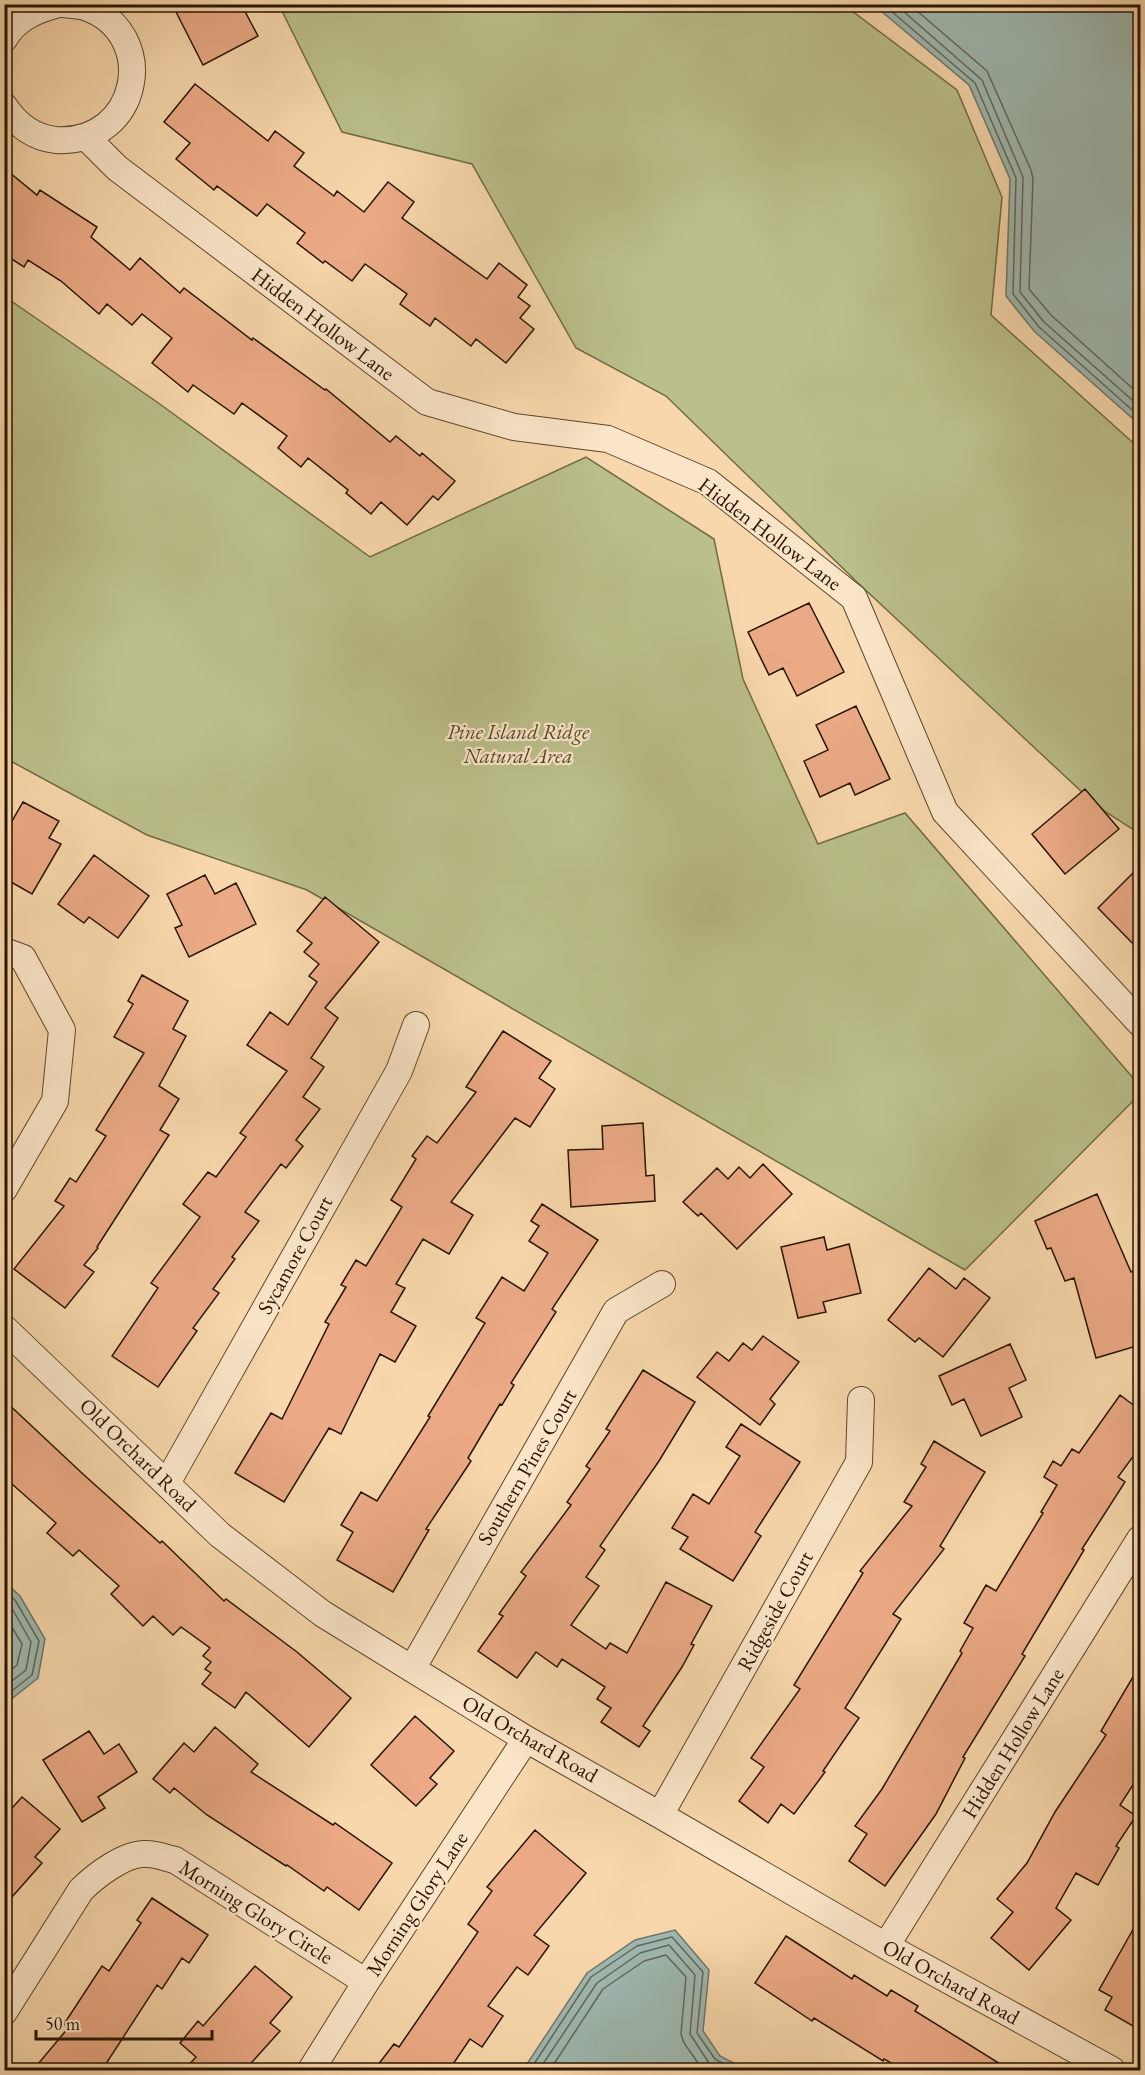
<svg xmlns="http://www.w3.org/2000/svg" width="1145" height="2075" viewBox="0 0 1145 2075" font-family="'EB Garamond',serif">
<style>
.green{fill:#babf8b;stroke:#716a46;stroke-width:1.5}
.water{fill:#9eb8b0;stroke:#6f776a;stroke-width:1.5}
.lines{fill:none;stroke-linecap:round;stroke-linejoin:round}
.shore{stroke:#636658;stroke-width:1.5}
.building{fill:#ebaa85;stroke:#281500;stroke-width:1.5}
.street-casing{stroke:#5c462b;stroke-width:28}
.street{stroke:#fae5c8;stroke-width:26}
.labels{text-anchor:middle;stroke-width:4.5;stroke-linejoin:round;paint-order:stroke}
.street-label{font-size:21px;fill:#281500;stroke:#fae5c8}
.park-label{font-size:21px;font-style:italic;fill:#54482a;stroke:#fae5c8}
</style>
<rect width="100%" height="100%" fill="#f7d7ab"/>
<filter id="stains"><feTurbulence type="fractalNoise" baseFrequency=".00333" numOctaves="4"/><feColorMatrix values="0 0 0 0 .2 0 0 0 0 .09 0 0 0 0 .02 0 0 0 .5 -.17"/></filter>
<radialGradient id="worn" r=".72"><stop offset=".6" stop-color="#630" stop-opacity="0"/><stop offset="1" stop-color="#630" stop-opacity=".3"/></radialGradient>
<path class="green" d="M 279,5 L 844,5 L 957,90 L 1002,197 L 991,315 L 1140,449 L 1140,834 L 1098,807 L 858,583 L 666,396 L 576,348 L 472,164 L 342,132 Z
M 4,296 L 157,402 L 370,557 L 586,457 L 714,539 L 743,679 L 818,844 L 905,813 L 1140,1086 L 1140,1094 L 965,1270 L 307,890 L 147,835 L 5,758 Z"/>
<path class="water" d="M 874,5 L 1140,5 L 1140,425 L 1034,331 L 1006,296 L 1010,179 L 969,85 Z
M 5,1582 L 20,1596 L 45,1639 L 38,1678 L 5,1704 Z
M 675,1930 L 709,1970 L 703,2031 L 720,2056 L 747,2070 L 523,2070 L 587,1973 L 635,1940 Z"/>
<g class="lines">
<path class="shore" d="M 883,4 L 975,83 L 1016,178 L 1013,294 L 1039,327 L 1140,417
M 895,4 L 982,80 L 1023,177 L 1020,292 L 1044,322 L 1140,407
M 909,4 L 987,71 L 1031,170 L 1033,179 L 1029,289 L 1051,315 L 1140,395
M 4,1590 L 15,1600 L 39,1641 L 32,1675 L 4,1697
M 4,1601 L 10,1605 L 31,1642 L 26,1670 L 4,1687
M 4,1614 L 22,1644 L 17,1665 L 4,1676
M 530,2070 L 591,1977 L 637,1946 L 672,1937 L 703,1972 L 697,2033 L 715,2059 L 734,2070
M 539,2070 L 597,1983 L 640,1953 L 669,1945 L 695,1975 L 690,2034 L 709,2063 L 719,2070
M 550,2070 L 603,1989 L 644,1961 L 666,1955 L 686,1977 L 681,2034 L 684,2043 L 703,2070"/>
</g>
<path class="building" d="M 172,4 L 241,4 L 258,36 L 203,65 Z
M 195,84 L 268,141 L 275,131 L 304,153 L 294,166 L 334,196 L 337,191 L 364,212 L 388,182 L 414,202 L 402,218 L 487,279 L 499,263 L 527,285 L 518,297 L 530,306 L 520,318 L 534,329 L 506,363 L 476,339 L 471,346 L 435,318 L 430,326 L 400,304 L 407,294 L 365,264 L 352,281 L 325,261 L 323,263 L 297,243 L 305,233 L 267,204 L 257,216 L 217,186 L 214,190 L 176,159 L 190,143 L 164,122 Z
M 4,168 L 37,195 L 40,190 L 97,227 L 91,237 L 130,270 L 140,258 L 180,293 L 184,288 L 252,340 L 253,338 L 325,390 L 326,389 L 390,442 L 396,436 L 420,456 L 422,453 L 455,481 L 438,500 L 433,496 L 407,525 L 381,502 L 371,514 L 346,493 L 348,490 L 308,458 L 301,467 L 278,448 L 287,436 L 242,403 L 234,414 L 193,385 L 188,392 L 152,363 L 172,338 L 142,314 L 132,325 L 107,304 L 99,314 L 61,281 L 28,260 L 24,267 L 4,254 Z
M 809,603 L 844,672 L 797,696 L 783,668 L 769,675 L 748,632 Z
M 856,706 L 890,779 L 855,795 L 850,783 L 820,797 L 804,761 L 828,750 L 816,725 Z
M 1085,789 L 1119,829 L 1065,874 L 1032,834 Z
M 23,802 L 59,821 L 49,838 L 61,844 L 32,894 L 4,878 L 4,835 Z
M 94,855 L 149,896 L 118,938 L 89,917 L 84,923 L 58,904 Z
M 1140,866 L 1140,951 L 1098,908 Z
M 205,875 L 215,894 L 236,883 L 256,924 L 189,957 L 175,928 L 182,925 L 167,894 Z
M 325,897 L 379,942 L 325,1008 L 338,1018 L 311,1058 L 324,1067 L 303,1097 L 320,1109 L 296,1140 L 303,1146 L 286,1168 L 281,1164 L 245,1212 L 259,1221 L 232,1257 L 235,1259 L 213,1289 L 219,1293 L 193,1328 L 197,1331 L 158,1387 L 112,1356 L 158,1288 L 151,1283 L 200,1217 L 183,1204 L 208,1172 L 216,1177 L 246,1137 L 240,1133 L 287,1071 L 247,1045 L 270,1012 L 288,1025 L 317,982 L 309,976 L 319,964 L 304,952 L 312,943 L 297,931 Z
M 142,975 L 188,1001 L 173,1029 L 186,1036 L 159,1086 L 179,1099 L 160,1130 L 169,1135 L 97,1247 L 98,1248 L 84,1265 L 94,1272 L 65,1308 L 14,1269 L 64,1206 L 55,1201 L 70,1178 L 76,1182 L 106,1136 L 96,1130 L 144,1053 L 114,1037 L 133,1004 L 128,1001 Z
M 503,1031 L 551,1061 L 539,1078 L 555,1089 L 530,1127 L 515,1118 L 451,1202 L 473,1215 L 449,1254 L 423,1239 L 396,1284 L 405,1288 L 391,1312 L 416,1326 L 395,1362 L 380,1354 L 341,1434 L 329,1428 L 284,1502 L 235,1473 L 271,1413 L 282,1419 L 329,1324 L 325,1322 L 346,1287 L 341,1285 L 356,1260 L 366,1266 L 402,1207 L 391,1200 L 416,1159 L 412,1156 L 427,1136 L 437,1143 L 476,1092 L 466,1087 Z
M 643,1123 L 646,1176 L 654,1175 L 655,1201 L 571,1207 L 568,1150 L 603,1149 L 602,1126 Z
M 763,1164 L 792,1194 L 737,1249 L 701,1213 L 698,1216 L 683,1202 L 717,1168 L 728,1179 L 739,1167 L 750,1178 Z
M 1097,1194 L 1131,1272 L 1140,1270 L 1140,1345 L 1096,1358 L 1074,1278 L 1065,1281 L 1051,1248 L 1047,1249 L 1035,1221 Z
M 542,1204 L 598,1240 L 552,1309 L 556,1312 L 511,1383 L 514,1385 L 502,1405 L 500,1404 L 468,1458 L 471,1461 L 426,1529 L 429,1530 L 393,1592 L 337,1560 L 353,1532 L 341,1525 L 361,1492 L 377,1501 L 430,1417 L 428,1416 L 485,1323 L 476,1318 L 502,1277 L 524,1291 L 548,1253 L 529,1241 L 539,1226 L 531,1221 Z
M 824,1237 L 827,1250 L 849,1244 L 861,1293 L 823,1302 L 826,1312 L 798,1318 L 781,1247 Z
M 929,1268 L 956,1289 L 964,1278 L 990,1298 L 943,1357 L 919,1338 L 915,1342 L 888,1320 Z
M 763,1336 L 799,1362 L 770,1399 L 775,1404 L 760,1425 L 697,1377 L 717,1352 L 729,1361 L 743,1343 L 752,1350 Z
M 1010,1344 L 1026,1380 L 1009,1388 L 1022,1417 L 981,1436 L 964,1399 L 952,1405 L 939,1376 Z
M 643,1370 L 695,1402 L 659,1461 L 600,1546 L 605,1550 L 586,1577 L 599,1586 L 571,1625 L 606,1649 L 610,1643 L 627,1653 L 666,1582 L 712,1606 L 691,1644 L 694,1645 L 682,1667 L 643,1726 L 650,1731 L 639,1747 L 601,1722 L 611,1708 L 597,1699 L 605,1687 L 562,1659 L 557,1667 L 536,1652 L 517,1678 L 478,1651 L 503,1616 L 499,1614 L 526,1576 L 521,1572 L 571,1505 L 567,1502 L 590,1469 L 586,1466 L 610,1431 L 606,1429 Z
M 1120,1395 L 1140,1410 L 1140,1447 L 1118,1477 L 1125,1482 L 1082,1549 L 1084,1550 L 1022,1654 L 1025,1656 L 963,1757 L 965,1758 L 936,1814 L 885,1886 L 849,1861 L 867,1834 L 855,1826 L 882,1789 L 962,1653 L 960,1651 L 973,1628 L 964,1623 L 986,1585 L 996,1591 L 1043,1513 L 1041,1512 L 1057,1485 L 1044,1477 L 1053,1461 L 1061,1466 L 1072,1449 L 1079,1453 Z
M 4,1400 L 84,1475 L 160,1543 L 162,1541 L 224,1601 L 226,1599 L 297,1652 L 351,1698 L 309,1747 L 246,1692 L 235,1708 L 202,1684 L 211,1673 L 205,1669 L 211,1662 L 203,1656 L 210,1648 L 181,1627 L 173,1635 L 153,1616 L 143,1626 L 111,1594 L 119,1586 L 79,1550 L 73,1556 L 47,1533 L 56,1523 L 4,1477 Z
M 741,1424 L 800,1462 L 755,1532 L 761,1536 L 733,1581 L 680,1549 L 688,1537 L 672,1528 L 693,1494 L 709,1504 L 740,1456 L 726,1447 Z
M 934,1441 L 985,1472 L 940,1546 L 944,1549 L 893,1614 L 901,1619 L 845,1708 L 859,1718 L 823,1771 L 825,1772 L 794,1814 L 781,1804 L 768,1823 L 739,1801 L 764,1767 L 751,1758 L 800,1689 L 794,1685 L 863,1573 L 860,1571 L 912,1506 L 904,1502 L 926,1467 L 921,1464 Z
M 1140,1665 L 1140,1774 L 1120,1805 L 1136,1816 L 1116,1846 L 1119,1848 L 1098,1885 L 1076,1873 L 1056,1908 L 1071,1920 L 1029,1970 L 991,1938 L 1013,1912 L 997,1899 L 1027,1863 L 1055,1812 L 1106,1735 L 1101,1731 Z
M 415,1716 L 454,1751 L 430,1778 L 437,1784 L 416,1806 L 371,1765 Z
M 215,1727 L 258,1764 L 251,1772 L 333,1825 L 335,1823 L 392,1863 L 359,1910 L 327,1887 L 324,1891 L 287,1865 L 286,1866 L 207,1815 L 174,1788 L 170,1793 L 153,1779 L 184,1743 L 194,1752 Z
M 89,1731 L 104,1754 L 119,1744 L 137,1772 L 98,1797 L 105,1808 L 82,1822 L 43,1760 Z
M 22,1797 L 60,1829 L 35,1857 L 42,1863 L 4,1906 L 4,1817 Z
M 535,1830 L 586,1873 L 534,1935 L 549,1946 L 528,1975 L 517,1967 L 488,2006 L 503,2016 L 482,2047 L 470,2039 L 449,2070 L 374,2070 L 394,2044 L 399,2047 L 478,1932 L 468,1924 L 492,1891 L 487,1887 Z
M 152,1898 L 208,1935 L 189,1963 L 182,1958 L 162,1989 L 157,1985 L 102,2070 L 33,2070 L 69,2027 L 64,2024 L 102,1966 L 109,1971 L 141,1923 L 137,1920 Z
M 1140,1917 L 1140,2030 L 1105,2010 L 1112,1997 L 1099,1990 Z
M 786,1936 L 852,1979 L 854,1975 L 887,1996 L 891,1990 L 918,2006 L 915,2011 L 1010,2070 L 904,2070 L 884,2059 L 883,2061 L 814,2018 L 812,2021 L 755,1983 Z
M 255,1966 L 292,1997 L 270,2023 L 280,2031 L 245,2070 L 184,2070 L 196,2057 L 180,2043 L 198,2021 L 203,2026 Z"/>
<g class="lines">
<defs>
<path id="street" d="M 4,39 C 16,18 36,10 59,4
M 4,106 C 16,124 34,138 56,140 C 140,145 161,33 85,7 C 78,5 69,5 62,4
M 87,138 L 117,168 L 427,402 L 514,427 L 608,439 L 708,482 L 854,598 L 945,812 L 1140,1023
M 4,951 L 23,958 L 62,1030 L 55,1101 L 4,1189
M 4,1328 L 220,1535 L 323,1614 L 526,1739 L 660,1815 L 886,1946 L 1112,2070
M 167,1483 L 399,1071 L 416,1025
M 412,1669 L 616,1311 L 662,1284
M 660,1815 L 859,1462 L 861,1400
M 886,1946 L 1140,1539
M 4,2012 L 81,1890 C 95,1876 126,1852 147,1854 C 156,1854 166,1858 175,1860 L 366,1982
M 311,2070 L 366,1982 L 526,1739"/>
</defs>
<use href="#street" class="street-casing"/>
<use href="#street" class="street"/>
</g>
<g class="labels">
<g class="street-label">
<text transform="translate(323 324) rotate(37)" y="7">Hidden Hollow Lane</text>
<text transform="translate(770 534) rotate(37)" y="7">Hidden Hollow Lane</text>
<text transform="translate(295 1255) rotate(-61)" y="7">Sycamore Court</text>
<text transform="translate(138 1455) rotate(44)" y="7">Old Orchard Road</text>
<text transform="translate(527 1467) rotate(-60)" y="7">Southern Pines Court</text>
<text transform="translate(775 1611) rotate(-61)" y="7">Ridgeside Court</text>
<text transform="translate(530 1739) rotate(30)" y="7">Old Orchard Road</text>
<text transform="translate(1013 1743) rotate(-58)" y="7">Hidden Hollow Lane</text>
<text transform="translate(417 1904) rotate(-57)" y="7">Morning Glory Lane</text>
<text transform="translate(256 1912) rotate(32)" y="7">Morning Glory Circle</text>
<text transform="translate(951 1982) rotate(29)" y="7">Old Orchard Road</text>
</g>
<g class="park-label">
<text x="518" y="739">Pine Island Ridge<tspan x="518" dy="24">Natural Area</tspan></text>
</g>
</g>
<rect width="1145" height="2075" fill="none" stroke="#f7d7ab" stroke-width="24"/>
<rect x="6" y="6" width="1133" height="2063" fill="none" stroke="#281500" stroke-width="3"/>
<rect x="12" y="12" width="1121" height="2051" fill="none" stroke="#281500" stroke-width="1.5"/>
<path d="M36 2030v9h176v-9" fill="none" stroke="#281500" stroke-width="3"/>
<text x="45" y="2030" font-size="18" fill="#281500" stroke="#fae5c8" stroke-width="4.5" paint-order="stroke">50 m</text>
<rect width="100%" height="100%" filter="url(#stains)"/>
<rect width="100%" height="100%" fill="url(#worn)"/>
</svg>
